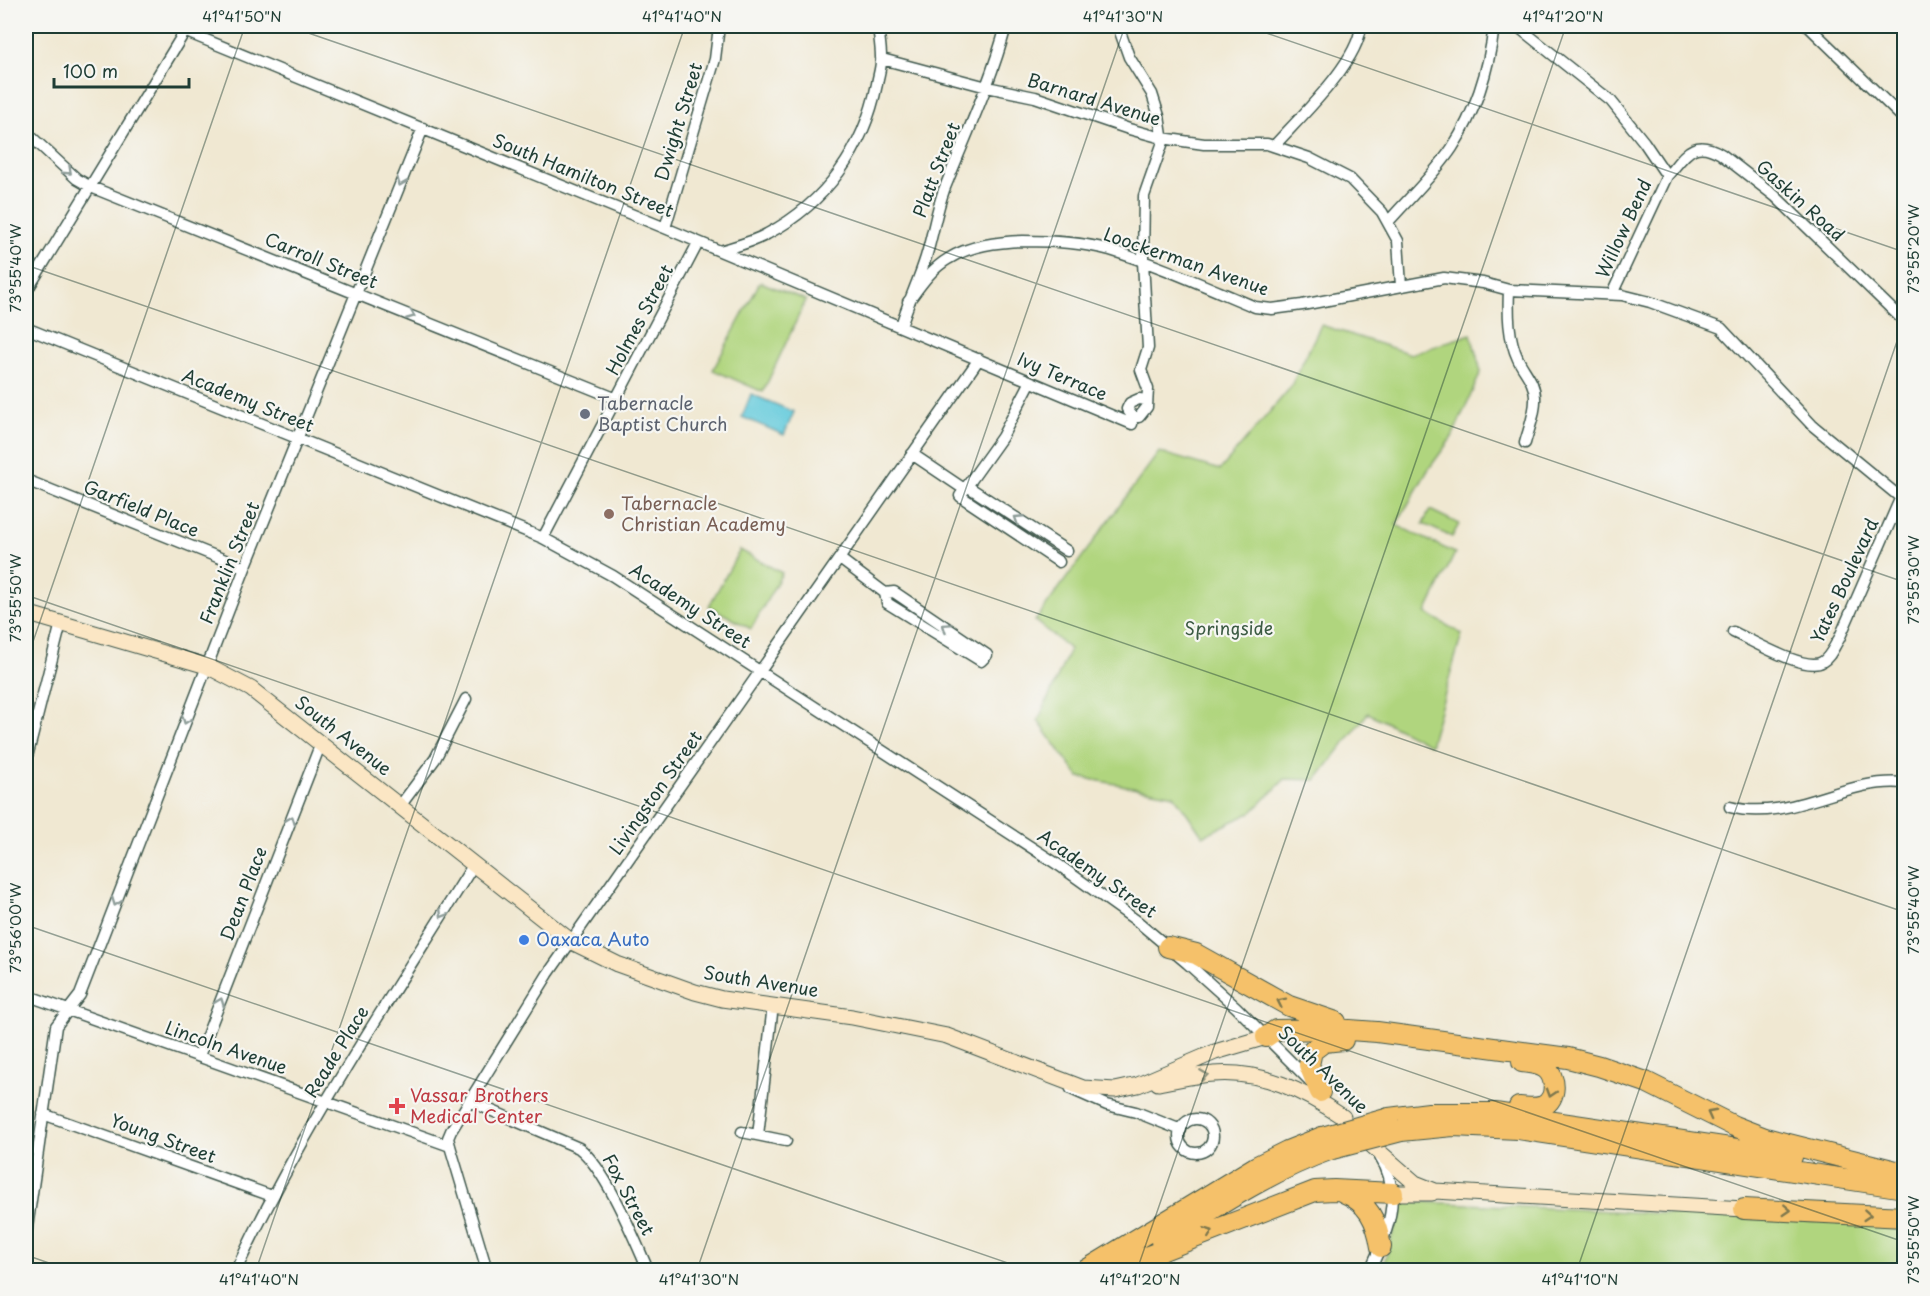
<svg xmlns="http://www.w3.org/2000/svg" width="1930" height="1296" viewBox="0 0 1930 1296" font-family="'Playpen Sans',sans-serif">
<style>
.green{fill:#b0d57e;stroke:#688959;stroke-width:1.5}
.water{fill:#5fc9db;stroke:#3f8388;stroke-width:1.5}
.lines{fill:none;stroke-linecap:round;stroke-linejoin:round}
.street-casing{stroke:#3e574c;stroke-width:13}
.secondary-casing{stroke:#3e574c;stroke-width:17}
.highway-casing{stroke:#3e574c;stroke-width:22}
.street{stroke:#fff;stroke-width:10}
.secondary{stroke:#fbe6c4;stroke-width:15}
.highway{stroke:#f5c16b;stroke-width:20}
.highway-bridge-casing{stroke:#3e574c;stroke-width:22;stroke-linecap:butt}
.highway-bridge{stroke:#f5c16b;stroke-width:20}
.oneway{stroke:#8f9e9a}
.oneway2{stroke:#7f784d}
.oneway3{stroke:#8d927c}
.ticks{fill:none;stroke:#1f3d34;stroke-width:1.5;stroke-opacity:0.45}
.worship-dot{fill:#6b7280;stroke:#f6f6f2;stroke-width:2}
.education-dot{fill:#8d6e63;stroke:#f6f6f2;stroke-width:2}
.shop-dot{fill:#3f7fe0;stroke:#f6f6f2;stroke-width:2}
.health-dot{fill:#e0444e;stroke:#f6f6f2;stroke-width:2}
.labels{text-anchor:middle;stroke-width:4.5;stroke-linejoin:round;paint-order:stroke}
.street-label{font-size:18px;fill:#1f3d34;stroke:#f6f6f2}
.worship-label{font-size:18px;fill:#5b616d;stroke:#f6f6f2;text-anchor:start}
.education-label{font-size:18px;fill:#785e54;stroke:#f6f6f2;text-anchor:start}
.park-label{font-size:18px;fill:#3c5b43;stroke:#f6f6f2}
.shop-label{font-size:18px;fill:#366cbe;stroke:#f6f6f2;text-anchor:start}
.health-label{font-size:18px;fill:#be3a42;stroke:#f6f6f2;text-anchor:start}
.neatline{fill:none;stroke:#1f3d34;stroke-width:2}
.ticks-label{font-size:15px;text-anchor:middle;fill:#1f3d34}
</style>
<rect width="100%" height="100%" fill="#f6f6f2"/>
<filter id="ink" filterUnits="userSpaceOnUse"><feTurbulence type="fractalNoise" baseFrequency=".0167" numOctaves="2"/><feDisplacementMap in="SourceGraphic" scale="12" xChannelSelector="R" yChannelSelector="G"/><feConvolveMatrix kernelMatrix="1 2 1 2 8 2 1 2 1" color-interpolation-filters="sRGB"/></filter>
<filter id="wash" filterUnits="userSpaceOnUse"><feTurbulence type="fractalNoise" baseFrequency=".008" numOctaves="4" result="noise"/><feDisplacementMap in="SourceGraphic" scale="24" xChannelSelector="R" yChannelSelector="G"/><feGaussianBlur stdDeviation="1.35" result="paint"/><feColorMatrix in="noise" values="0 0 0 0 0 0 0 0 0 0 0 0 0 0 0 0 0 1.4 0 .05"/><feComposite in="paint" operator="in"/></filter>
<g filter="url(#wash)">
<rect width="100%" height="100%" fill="#f0e8d2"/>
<path class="green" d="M 760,282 L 806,300 L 763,392 L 713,370 Z
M 1321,325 L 1411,354 L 1471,334 L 1481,372 L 1452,437 L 1428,470 L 1396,525 L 1455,553 L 1426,613 L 1462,634 L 1430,745 L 1368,713 L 1316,780 L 1285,779 L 1252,812 L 1203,836 L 1174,795 L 1079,777 L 1038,721 L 1070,649 L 1035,621 L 1159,452 L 1220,470 L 1290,388 Z
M 1430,510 L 1459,524 L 1452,537 L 1423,524 Z
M 740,550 L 782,573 L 751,629 L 709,606 Z
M 1402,1201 L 1904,1225 L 1904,1270 L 1382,1270 Z"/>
<path class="water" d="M 751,394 L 794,412 L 784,435 L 742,417 Z"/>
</g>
<g filter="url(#ink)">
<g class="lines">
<defs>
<path id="street" d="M 172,26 L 665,228 L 1132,424
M 1118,26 L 1129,57 L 1152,94 L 1159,116 L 1163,142 L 1144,196 L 1143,262 L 1148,348 L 1141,370 L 1148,389 L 1147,407 L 1139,417 L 1133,417 L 1127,409 L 1130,403 L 1139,399 L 1147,400
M 1517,26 L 1611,101 L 1644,142 L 1667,176 L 1612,294
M 1808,26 L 1904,119
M 882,59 L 987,87 L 1035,97 L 1129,129 L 1162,138 L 1204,144 L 1267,144 L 1309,158 L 1350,179 L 1382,212 L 1398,241 L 1401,286
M 26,132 L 77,179 L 91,187 L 617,399
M 1274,146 C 1299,118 1358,63 1361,26
M 1667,176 C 1685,156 1692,137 1721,154 L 1775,196 L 1904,321
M 1388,222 C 1409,198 1434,175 1452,148 C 1476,111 1489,69 1494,26
M 665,228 L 715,59 L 719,26
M 720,251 C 736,246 753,242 767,234 C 826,203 864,149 877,84 C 878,76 882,66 881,57 C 881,47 879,36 878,26
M 1509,290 C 1508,313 1508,338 1518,359 C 1524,372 1535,382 1535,397 C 1536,412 1529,428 1525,443
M 26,292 L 185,31
M 908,302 C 920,286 931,269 948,259 C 970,245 998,242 1023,241 C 1052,241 1082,242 1110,250 C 1159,265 1207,287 1255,307 L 1272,309 L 1302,305 L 1444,278 L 1483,283 L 1509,290 L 1622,295 L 1650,302 L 1721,328 L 1812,425 L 1901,498
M 901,326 C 908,302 919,280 926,257 C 933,234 936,212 944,190 C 966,135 991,82 1006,26
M 26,328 L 543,538 L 613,576 L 1060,866 L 1137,921 L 1187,963 L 1236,1007 L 1311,1082
M 1030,383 L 1002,437 L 960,496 L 1059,562
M 912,454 L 964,489
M 26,480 L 245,568
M 967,486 L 1067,551
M 543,538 L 698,243
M 840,559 L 885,593 L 887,603 L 981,661 L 987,655 L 894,592 L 885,593
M 1733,632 C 1751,640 1805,672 1822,662 C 1830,658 1834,646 1839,639 L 1904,490
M 26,761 L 61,623
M 400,806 L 435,759 L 466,699
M 1730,807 C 1790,823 1845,777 1904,783
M 26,995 L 450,1146
M 199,1056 L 321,743
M 1071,1089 L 1107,1105 L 1136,1112 L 1181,1130
M 469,1101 L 579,1148 C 606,1169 634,1238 648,1270
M 43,1114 L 272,1196
M1179 1136a17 17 0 1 1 34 0a17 17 0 1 1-34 0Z
M 742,1132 L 786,1141
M 758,1135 L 773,1005
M 26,1235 L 56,1026 L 80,995 L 245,568 L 423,128
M 239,1264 C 305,1124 392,996 474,864
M 487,1270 L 450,1146 L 448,1138 L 451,1131 L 548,974 L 979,359
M 1370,1270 C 1387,1234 1404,1194 1380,1157"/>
<path id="secondary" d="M 26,613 L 207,666 L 251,689 L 572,942 L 617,964 L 695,992 L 722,999 L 852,1017 L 947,1036 L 1083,1088 L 1115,1090 L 1138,1085 L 1215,1052 L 1266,1037
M 1158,1083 C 1176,1080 1195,1075 1213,1074 C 1262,1070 1304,1091 1343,1117
M 1369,1143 L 1415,1183 L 1435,1191 L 1744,1209
M 1393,1193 L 1432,1193"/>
<path id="highway" d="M 1168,947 L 1196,954 L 1289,1006 L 1336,1022
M 1266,1037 L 1276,1030 L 1335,1029 L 1377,1032 L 1568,1058 L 1599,1066 L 1646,1082 L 1734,1126 L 1765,1138 L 1904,1173
M 1320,1092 L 1309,1065 L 1312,1051 L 1324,1042 L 1343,1040
M 1519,1107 C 1527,1108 1535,1109 1543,1106 C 1557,1099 1557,1077 1545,1068 C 1538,1063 1530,1063 1522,1062
M 1389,1118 L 1429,1113 L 1495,1113 L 1792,1157
M 1401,1131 L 1453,1126 L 1518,1129 L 1904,1188
M 1343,1192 C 1368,1202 1377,1221 1381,1247
M 1744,1209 L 1904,1217
M 1161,1241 C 1218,1206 1270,1171 1332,1149
M 1115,1269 L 1315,1191 L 1334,1190 L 1393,1193
M 1086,1270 L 1257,1166 L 1287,1151 L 1322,1137"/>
</defs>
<use href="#street" class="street-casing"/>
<use href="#secondary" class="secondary-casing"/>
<use href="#highway" class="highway-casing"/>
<use href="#street" class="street"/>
<use href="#secondary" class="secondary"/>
<use href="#highway" class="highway"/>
<defs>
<path id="highway-bridge" d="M 1322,1137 L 1389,1118
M 1332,1149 L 1401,1131"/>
</defs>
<use href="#highway-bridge" class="highway-bridge-casing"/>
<use href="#highway-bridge" class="highway-bridge"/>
</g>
<defs><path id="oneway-chevron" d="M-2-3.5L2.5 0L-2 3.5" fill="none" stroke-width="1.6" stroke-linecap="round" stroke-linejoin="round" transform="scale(1.5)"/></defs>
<g class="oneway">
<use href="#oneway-chevron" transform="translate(68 171) rotate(43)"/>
<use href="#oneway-chevron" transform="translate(401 182) rotate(112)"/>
<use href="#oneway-chevron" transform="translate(411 315) rotate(22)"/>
<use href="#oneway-chevron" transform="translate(1018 519) rotate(-147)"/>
<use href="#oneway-chevron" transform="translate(946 627) rotate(-146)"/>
<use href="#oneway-chevron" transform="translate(186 720) rotate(111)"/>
<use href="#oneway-chevron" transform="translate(291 820) rotate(-69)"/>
<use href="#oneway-chevron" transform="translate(116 902) rotate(111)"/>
<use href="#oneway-chevron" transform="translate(443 914) rotate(122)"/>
<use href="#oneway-chevron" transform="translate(220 1002) rotate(-69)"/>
</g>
<g class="oneway2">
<use href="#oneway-chevron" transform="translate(1281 1002) rotate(-154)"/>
<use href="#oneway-chevron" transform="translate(1551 1093) rotate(108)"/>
<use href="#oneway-chevron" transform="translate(1711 1114) rotate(-152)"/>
<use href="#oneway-chevron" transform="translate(1787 1210) rotate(3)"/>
<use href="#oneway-chevron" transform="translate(1867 1215) rotate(4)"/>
<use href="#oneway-chevron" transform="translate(1209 1232) rotate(-22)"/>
</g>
<use class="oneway3" href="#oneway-chevron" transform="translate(1204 1075) rotate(-8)"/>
</g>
<path class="ticks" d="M 288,26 L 1904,582M 1246,26 L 1904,252M 26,265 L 1904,912M 26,595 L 1904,1242M 26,662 L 245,26M 26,925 L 1028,1270M 26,1255 L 69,1270M 256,1270 L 685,26M 697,1270 L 1125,26M 1137,1270 L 1566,26M 1577,1270 L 1904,321"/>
<circle class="worship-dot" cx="585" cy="414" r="6"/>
<circle class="education-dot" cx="609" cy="514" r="6"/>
<circle class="shop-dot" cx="524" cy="940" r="6"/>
<path class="health-dot" d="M394 1097h6v6h6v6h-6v6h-6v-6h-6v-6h6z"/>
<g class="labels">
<g class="street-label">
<text transform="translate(1094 100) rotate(17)" y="6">Barnard Avenue</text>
<text transform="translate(679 122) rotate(-73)" y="6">Dwight Street</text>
<text transform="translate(937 170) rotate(-69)" y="6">Platt Street</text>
<text transform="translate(583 176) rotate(22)" y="6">South Hamilton Street</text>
<text transform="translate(1800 201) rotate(42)" y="6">Gaskin Road</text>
<text transform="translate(1624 229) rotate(-65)" y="6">Willow Bend</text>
<text transform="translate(321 261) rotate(22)" y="6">Carroll Street</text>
<text transform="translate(1186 262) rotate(19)" y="6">Loockerman Avenue</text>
<text transform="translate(640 320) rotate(-62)" y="6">Holmes Street</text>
<text transform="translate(1062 377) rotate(23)" y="6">Ivy Terrace</text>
<text transform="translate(248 401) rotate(22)" y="6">Academy Street</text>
<text transform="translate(141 509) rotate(22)" y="6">Garfield Place</text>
<text transform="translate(230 563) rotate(-68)" y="6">Franklin Street</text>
<text transform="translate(1845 581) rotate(-65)" y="6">Yates Boulevard</text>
<text transform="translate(690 606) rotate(33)" y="6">Academy Street</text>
<text transform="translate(343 736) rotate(38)" y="6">South Avenue</text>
<text transform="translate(656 793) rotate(-55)" y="6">Livingston Street</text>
<text transform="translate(1097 874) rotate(35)" y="6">Academy Street</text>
<text transform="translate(244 894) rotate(-69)" y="6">Dean Place</text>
<text transform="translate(761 982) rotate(9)" y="6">South Avenue</text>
<text transform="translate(226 1048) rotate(19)" y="6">Lincoln Avenue</text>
<text transform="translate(337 1052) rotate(-58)" y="6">Reade Place</text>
<text transform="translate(1323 1070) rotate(44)" y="6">South Avenue</text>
<text transform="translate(163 1139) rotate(20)" y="6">Young Street</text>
<text transform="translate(628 1195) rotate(62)" y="6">Fox Street</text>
</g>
<g class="worship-label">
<text x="597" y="410">Tabernacle<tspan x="597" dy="21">Baptist Church</tspan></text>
</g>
<g class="education-label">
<text x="621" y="510">Tabernacle<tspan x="621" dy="21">Christian Academy</tspan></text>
</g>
<g class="park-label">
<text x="1229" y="635">Springside</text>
</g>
<g class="shop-label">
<text x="536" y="946">Oaxaca Auto</text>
</g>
<g class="health-label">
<text x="410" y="1102">Vassar Brothers<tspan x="410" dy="21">Medical Center</tspan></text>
</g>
</g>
<rect width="1930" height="1296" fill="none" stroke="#f6f6f2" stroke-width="66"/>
<path d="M54 78v9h135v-9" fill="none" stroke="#1f3d34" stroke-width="3"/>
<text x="63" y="78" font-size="18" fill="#1f3d34" stroke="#f6f6f2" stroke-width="4.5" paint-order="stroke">100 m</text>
<rect x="33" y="33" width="1864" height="1230" class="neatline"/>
<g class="ticks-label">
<text x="242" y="22">41°41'50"N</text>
<text x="682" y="22">41°41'40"N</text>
<text x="1123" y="22">41°41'30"N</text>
<text x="1563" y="22">41°41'20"N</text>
<text transform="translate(1914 249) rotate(-90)" y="5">73°55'20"W</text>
<text transform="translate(16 268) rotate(-90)" y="5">73°55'40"W</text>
<text transform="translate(1914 580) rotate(-90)" y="5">73°55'30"W</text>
<text transform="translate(16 598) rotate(-90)" y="5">73°55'50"W</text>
<text transform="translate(1914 910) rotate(-90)" y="5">73°55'40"W</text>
<text transform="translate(16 928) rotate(-90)" y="5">73°56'00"W</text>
<text transform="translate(1914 1240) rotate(-90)" y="5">73°55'50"W</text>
<text x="259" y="1285">41°41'40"N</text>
<text x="699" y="1285">41°41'30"N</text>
<text x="1140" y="1285">41°41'20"N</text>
<text x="1580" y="1285">41°41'10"N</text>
</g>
</svg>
